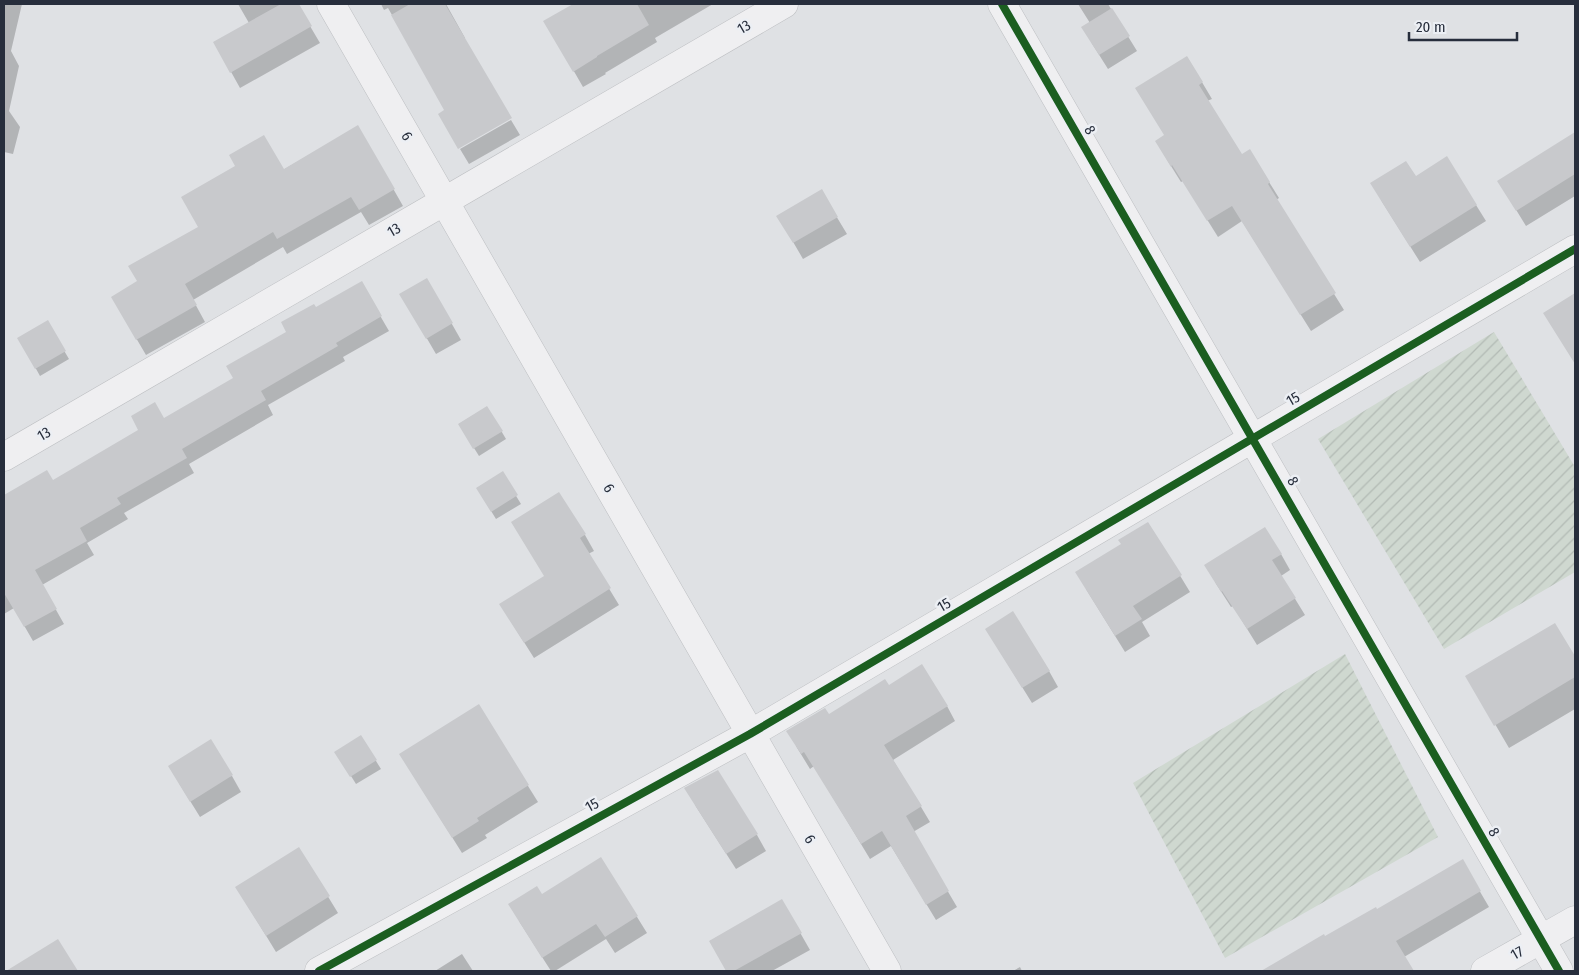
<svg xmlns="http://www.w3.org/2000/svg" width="1579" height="975" viewBox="0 0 1579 975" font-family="'Fira Sans Condensed',sans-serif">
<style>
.garden{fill:url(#garden-furrows)}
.shadow{fill:#0003}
.building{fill:#c8c9cc}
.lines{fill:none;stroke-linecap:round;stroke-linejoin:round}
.minor-casing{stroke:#bdbfc2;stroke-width:29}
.minor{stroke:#efeff1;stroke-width:28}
.cycleway-casing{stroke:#eceff4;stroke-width:11}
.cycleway{stroke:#1b5e20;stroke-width:8}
.labels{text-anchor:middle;stroke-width:5;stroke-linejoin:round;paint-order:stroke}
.street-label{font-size:15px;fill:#272e3c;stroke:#eceff4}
</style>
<defs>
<pattern id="garden-furrows" width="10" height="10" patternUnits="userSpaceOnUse" patternTransform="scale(1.25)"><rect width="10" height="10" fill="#cfd8d0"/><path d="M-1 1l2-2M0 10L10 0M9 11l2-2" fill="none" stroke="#b2bab4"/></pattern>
</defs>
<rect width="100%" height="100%" fill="#dfe1e4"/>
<path class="garden" d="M 1494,332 L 1575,467 L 1575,572 L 1444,649 L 1318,439 Z
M 1345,654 L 1438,837 L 1225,958 L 1133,783 Z"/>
<path class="shadow" d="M 4,4 L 22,4 L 11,51 L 19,66 L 9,111 L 20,127 L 13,154 L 4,152 Z
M 238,4 L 297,4 L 320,43 L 240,88 L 215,43 L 249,23 Z
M 381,4 L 446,4 L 465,38 L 446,110 L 388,8 L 384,10 Z
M 582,4 L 713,4 L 655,38 L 657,42 L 605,73 L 606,74 L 583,87 L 545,21 Z
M 1078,4 L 1108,4 L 1137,51 L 1108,69 L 1091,42 L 1090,23 Z
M 1187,57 L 1212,99 L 1207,101 L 1241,156 L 1269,182 L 1279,198 L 1276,200 L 1344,310 L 1311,331 L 1242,221 L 1218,237 L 1183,181 L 1181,182 L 1166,158 L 1165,136 Z
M 511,120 L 520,135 L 469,164 L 460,149 Z
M 358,127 L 403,206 L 369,225 L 361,212 L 287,254 L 283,247 L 193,300 L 205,322 L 146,355 L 112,297 L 139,282 L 199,227 L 283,170 Z
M 1575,134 L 1575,196 L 1526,226 L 1499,182 Z
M 821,191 L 847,234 L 803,259 L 778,216 Z
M 1381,200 L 1476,205 L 1486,221 L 1420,262 Z
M 427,280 L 461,340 L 436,354 L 401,294 Z
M 361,283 L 389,331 L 343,357 L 345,361 L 268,405 L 273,415 L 189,464 L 194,473 L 124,513 L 128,519 L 87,543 L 94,555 L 42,585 L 64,624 L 33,641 L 14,608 L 4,614 L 4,496 L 47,472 L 52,482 L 235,379 L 315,309 Z
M 1575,295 L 1575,363 L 1545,313 Z
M 47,322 L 69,359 L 40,376 L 19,338 Z
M 487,407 L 506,439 L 479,456 L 459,424 Z
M 502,473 L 521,504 L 496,519 L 477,488 Z
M 1148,523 L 1190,592 L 1142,622 L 1150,636 L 1125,652 L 1086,589 L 1122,544 Z
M 585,535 L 594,551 L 588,554 L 619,605 L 534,658 L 510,620 L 545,576 L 522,538 Z
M 1281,554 L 1290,570 L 1281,576 L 1305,615 L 1257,645 L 1233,606 L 1231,607 L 1215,582 Z
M 1555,625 L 1575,659 L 1575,709 L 1509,748 L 1467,676 Z
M 996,645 L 1049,671 L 1058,687 L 1032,703 Z
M 888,687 L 947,706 L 955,721 L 893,760 L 930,822 L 913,832 L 957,907 L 936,920 L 891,846 L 870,859 L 814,766 L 810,769 L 796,746 L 829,716 Z
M 478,706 L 538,802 L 485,835 L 487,838 L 462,853 L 410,770 Z
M 361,737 L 381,769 L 356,784 L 336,752 Z
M 232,776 L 241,792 L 200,817 L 179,783 Z
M 695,805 L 757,835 L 766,851 L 736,869 Z
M 299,849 L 338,913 L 276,952 L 246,903 Z
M 601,859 L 647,933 L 615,953 L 606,939 L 555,971 L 551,971 L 519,921 L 541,896 Z
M 1462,861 L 1489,907 L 1404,957 L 1412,971 L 1296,971 L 1288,957 L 1377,911 Z
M 782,901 L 810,950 L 772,971 L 727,971 L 710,941 Z
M 462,954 L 473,971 L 435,971 Z
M 1020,967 L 1022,971 L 1013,971 Z"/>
<path class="building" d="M 281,4 L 299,4 L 312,26 L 230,73 L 213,42 Z
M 410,4 L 445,4 L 512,118 L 458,149 L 438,114 L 444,110 L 391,15 Z
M 573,4 L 637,4 L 649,25 L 597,56 L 597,57 L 573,72 L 543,21 Z
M 1112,8 L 1130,36 L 1099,55 L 1081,27 Z
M 1187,56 L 1203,82 L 1199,85 L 1242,154 L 1250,149 L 1270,182 L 1268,184 L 1336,293 L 1300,315 L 1232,206 L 1207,221 L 1172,165 L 1171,167 L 1155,141 L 1164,135 L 1135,88 Z
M 358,125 L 395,189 L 359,210 L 351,197 L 277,239 L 273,232 L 185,284 L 197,305 L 136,340 L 111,297 L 137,281 L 128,266 L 198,227 L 181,197 L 235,166 L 229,155 L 264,135 L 284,169 Z
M 1575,132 L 1575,174 L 1516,211 L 1497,181 Z
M 1447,156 L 1477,205 L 1410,247 L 1370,183 L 1406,161 L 1416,176 Z
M 822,189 L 838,217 L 793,243 L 776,216 Z
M 427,278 L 453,323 L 426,339 L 399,294 Z
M 362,281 L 382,316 L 336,343 L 338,346 L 261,391 L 266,400 L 182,449 L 187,458 L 117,498 L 121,504 L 80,528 L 87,541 L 35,570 L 57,609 L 24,627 L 4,593 L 4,495 L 47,470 L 53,480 L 138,430 L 131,416 L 155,402 L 164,418 L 233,378 L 226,366 L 286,332 L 281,322 L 314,304 L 316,307 Z
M 1575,293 L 1575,364 L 1543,313 Z
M 48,320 L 66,351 L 35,369 L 17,338 Z
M 487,406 L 503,431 L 473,449 L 458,424 Z
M 503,471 L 518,495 L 491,512 L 476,488 Z
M 559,492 L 586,534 L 580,538 L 611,588 L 524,643 L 499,604 L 544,576 L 511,522 Z
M 1148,522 L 1182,575 L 1133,606 L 1142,619 L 1115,636 L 1075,572 L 1121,544 L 1118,540 Z
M 1265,527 L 1282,554 L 1272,560 L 1296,598 L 1247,629 L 1222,591 L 1221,592 L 1204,565 Z
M 1013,611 L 1050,671 L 1022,688 L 985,629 Z
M 1555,623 L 1575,656 L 1575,677 L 1494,726 L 1465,676 Z
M 922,664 L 948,706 L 884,745 L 922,806 L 906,816 L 949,891 L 926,905 L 882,831 L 861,844 L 804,752 L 801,754 L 786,731 L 825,708 L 829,714 L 885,679 L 889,685 Z
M 479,704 L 529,785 L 477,818 L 479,821 L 452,838 L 399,754 Z
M 361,735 L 377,760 L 350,777 L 334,752 Z
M 211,739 L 233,775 L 190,802 L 168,766 Z
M 718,770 L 758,834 L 726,854 L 684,788 Z
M 299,847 L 330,896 L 266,936 L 235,887 Z
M 601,857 L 638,916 L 605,937 L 596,924 L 542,958 L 508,904 L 537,886 L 542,894 Z
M 1463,859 L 1481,891 L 1396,941 L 1414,971 L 1261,971 L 1324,934 L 1325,936 L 1376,907 L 1377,909 Z
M 782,899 L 802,933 L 734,971 L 726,971 L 709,941 Z
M 58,939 L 78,971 L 6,971 Z"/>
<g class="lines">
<defs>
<path id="minor" d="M 331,4 L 887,971
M 1002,4 L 1559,971
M 4,457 L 784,4
M 319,971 L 750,734 L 1575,249
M 1485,971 L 1575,920"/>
</defs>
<use href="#minor" class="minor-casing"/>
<use href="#minor" class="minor"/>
<defs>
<path id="cycleway" d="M 1002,4 L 1559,971
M 319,971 L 750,734 L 1575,249"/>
</defs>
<use href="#cycleway" class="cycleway-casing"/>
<use href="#cycleway" class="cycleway"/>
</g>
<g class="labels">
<g class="street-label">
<text transform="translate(744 27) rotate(-30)" y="5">13</text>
<text transform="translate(1090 130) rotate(60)" y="5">8</text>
<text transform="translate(407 136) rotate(60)" y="5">6</text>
<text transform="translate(394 230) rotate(-30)" y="5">13</text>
<text transform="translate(1293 399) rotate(-30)" y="5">15</text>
<text transform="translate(44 434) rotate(-30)" y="5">13</text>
<text transform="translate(1293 481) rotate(60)" y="5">8</text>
<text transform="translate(609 488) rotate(60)" y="5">6</text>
<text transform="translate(944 605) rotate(-30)" y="5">15</text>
<text transform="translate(592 805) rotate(-29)" y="5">15</text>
<text transform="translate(1494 832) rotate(60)" y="5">8</text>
<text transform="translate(810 839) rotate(60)" y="5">6</text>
<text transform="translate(1517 953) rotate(-30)" y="5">17</text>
</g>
</g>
<rect width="1579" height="975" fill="none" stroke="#272e3c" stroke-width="10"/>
<path d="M1409 32v8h108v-8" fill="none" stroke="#272e3c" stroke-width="2.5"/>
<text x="1416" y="32" font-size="15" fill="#272e3c" stroke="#eceff4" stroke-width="4" paint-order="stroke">20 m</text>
</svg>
